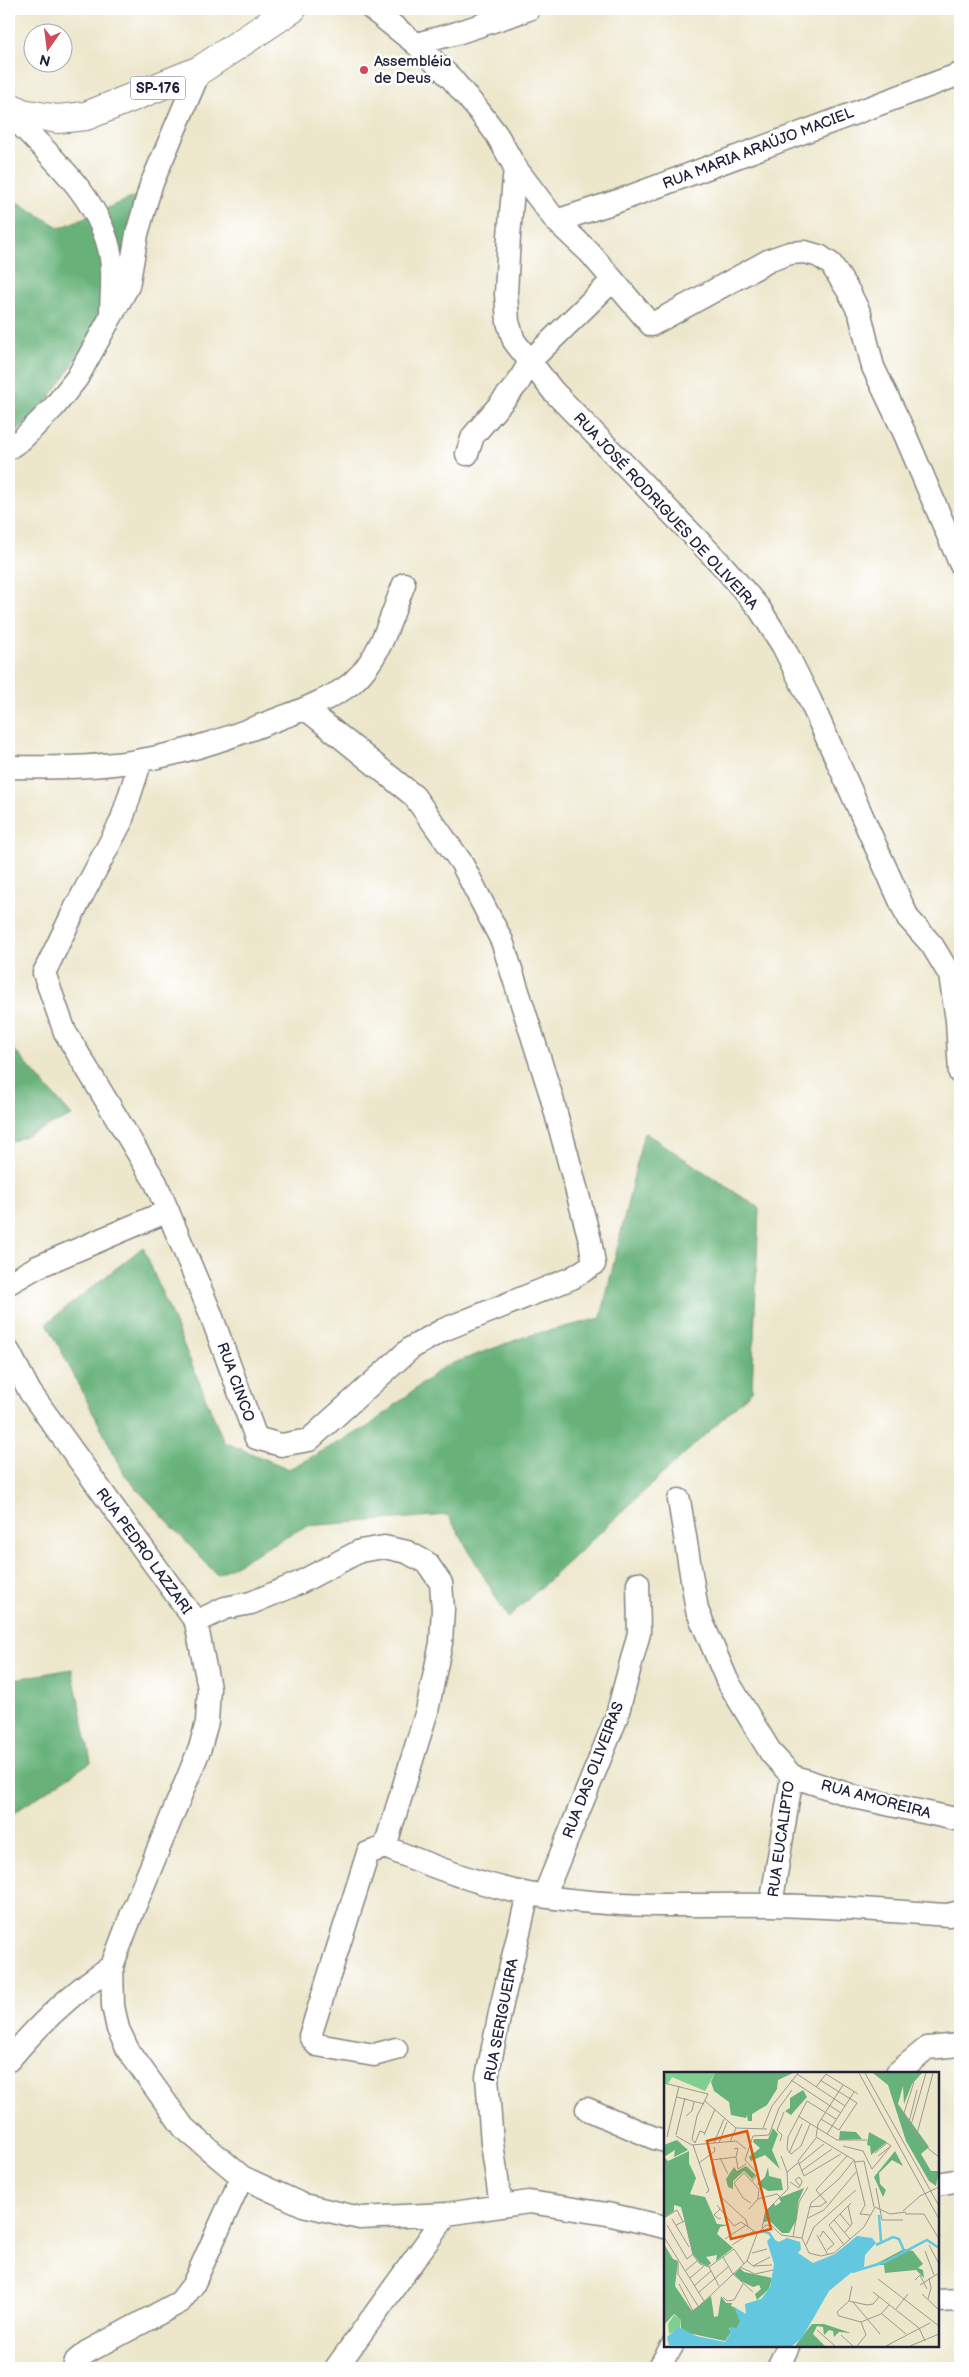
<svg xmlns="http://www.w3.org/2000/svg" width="969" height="2377" viewBox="0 0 969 2377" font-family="'Balsamiq Sans',sans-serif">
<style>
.forest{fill:#67b27a;stroke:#446a5a}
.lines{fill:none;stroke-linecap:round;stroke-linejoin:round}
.minor-casing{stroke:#878482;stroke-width:25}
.major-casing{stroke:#878482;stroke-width:30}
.minor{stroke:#fff;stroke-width:22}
.major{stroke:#fff;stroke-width:28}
.poi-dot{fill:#d1495b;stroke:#fff;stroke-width:2}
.labels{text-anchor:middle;stroke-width:5;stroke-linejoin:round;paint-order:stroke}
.shield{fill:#fff;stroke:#646476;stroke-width:1}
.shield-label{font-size:14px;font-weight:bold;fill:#22223b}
.poi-label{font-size:15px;fill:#22223b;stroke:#fff;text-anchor:start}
.street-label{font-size:15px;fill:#22223b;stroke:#fff}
.inset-river{fill:none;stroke:#62c7df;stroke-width:2.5}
.inset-road{fill:none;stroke:#9b9891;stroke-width:1}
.view{fill:#de560e;fill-opacity:0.15;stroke:#de560e;stroke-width:2.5}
.inset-edge{fill:none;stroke:#22223b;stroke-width:2.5}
</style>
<rect width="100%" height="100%" fill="#fff"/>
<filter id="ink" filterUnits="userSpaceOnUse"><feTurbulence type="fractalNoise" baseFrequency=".02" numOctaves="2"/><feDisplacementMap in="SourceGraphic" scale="10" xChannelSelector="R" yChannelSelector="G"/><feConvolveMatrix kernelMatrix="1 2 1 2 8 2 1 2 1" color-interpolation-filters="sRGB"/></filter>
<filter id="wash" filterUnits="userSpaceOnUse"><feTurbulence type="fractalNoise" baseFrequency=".0096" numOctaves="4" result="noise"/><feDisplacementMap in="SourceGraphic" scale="20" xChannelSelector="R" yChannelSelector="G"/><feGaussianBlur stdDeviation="1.12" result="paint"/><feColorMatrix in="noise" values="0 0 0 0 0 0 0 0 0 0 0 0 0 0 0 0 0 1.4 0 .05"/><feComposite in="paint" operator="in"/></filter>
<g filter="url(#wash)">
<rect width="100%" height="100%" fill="#ece6ca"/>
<path class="forest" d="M 138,195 L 110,303 L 68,372 L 35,417 L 9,437 L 9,197 L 60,228 Z
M 9,1044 L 72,1116 L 9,1143 Z
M 644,1132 L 759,1208 L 752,1391 L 508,1618 L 448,1515 L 306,1526 L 217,1575 L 126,1477 L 47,1323 L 143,1247 L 224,1442 L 289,1469 L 369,1426 L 443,1367 L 527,1336 L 601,1318 Z
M 72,1669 L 91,1762 L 9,1816 L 9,1680 Z"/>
</g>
<g filter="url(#ink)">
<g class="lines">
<defs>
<path id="minor" d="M 372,9 L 416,44 L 451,78 L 479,111 L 497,135 L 515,167 L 556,221 L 590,253 L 651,325 L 770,260 L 790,253 L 805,252 L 819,256 L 831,264 L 849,292 L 860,314 L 873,367 L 904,432 L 960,563
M 416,44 L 457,33 L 529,9
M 9,113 C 48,154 102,199 111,258 C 114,276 111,297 111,315
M 515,167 L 509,236 L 506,294 L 508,322 L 514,341 L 553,391 L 723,566 L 759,608 L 783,646 L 809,698 L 908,918 L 932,945 L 950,975 L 957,1020 L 960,1073
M 556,221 L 618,201 L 960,74
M 9,448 L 22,439 L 54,407 L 77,378 L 128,286 L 137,234 L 151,185 L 200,70
M 467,454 L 473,436 L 518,383 L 531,360 L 612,281
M 141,760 L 121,822 L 75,909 L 44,973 L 65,1032 L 156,1183 L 210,1312 L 256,1438 L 281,1445 L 309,1440 L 411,1348 L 443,1330 L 572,1278 L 594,1264 L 590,1240 L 551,1095 L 502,941 L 461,862 L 414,796 L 306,709
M 9,767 C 52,768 99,768 142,760 C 190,752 237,735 283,717 C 301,711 341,694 354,681 C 382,655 390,618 404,584
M 9,1283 L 37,1267 L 168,1211
M 9,1352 L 30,1392 L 196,1622 L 209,1688 L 207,1722 L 200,1748 L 134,1908 L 112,1966 L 113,2006 L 118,2029 L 128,2050 L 184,2128 L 242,2177 L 303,2205 L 360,2218 L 447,2214 L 529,2202 L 607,2214 L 665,2227
M 679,1500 L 697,1610 L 727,1680 L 771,1753 L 792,1776 L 859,1798 L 960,1820
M 196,1622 L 225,1608 L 251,1603 L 299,1583 L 360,1551 L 384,1547 L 407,1552 L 427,1563 L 441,1583 L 443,1609 L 441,1643 L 427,1711 L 385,1847
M 544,1896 L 616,1719 L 639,1633 L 638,1583
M 771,1905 L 792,1776
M 396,2049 L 374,2055 L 317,2045 L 310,2036 L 368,1853 L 385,1847 C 431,1866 480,1885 529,1894 C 610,1909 689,1904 770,1905 C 829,1906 889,1911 948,1915 L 960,1912
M 9,2060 C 38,2025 74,1991 112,1966
M 897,2073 L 927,2048 L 960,2045
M 587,2109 L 654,2138 L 665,2141
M 938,2184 L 960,2180
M 501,2206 L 492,2143 L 487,2077 L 501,2008 L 528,1894
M 938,2301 L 960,2300
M 74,2368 L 76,2361 L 87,2352 L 180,2302 L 193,2285 L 242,2177
M 336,2368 L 447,2214
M 659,2368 L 672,2346
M 778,2368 L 788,2346"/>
<path id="major" d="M 9,106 L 22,113 L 58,119 L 86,116 L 200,70 L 292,9"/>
</defs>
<use href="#minor" class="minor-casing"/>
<use href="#major" class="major-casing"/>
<use href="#minor" class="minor"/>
<use href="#major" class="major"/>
</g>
</g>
<circle class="poi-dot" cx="364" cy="70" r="5"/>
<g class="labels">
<rect class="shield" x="130.5" y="76.5" width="55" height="23" rx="4"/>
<g class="shield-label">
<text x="158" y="93">SP-176</text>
</g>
<g class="poi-label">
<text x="374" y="66">Assembléia<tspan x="374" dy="17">de Deus</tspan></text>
</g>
<g class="street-label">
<text transform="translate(758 148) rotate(-21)" y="5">RUA MARIA ARAÚJO MACIEL</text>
<text transform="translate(666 511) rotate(47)" y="5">RUA JOSÉ RODRIGUES DE OLIVEIRA</text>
<text transform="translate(236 1382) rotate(70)" y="5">RUA CINCO</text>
<text transform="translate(144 1551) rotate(54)" y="5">RUA PEDRO LAZZARI</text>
<text transform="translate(593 1770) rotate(-69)" y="5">RUA DAS OLIVEIRAS</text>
<text transform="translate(876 1799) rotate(15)" y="5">RUA AMOREIRA</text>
<text transform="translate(781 1839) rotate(-82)" y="5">RUA EUCALIPTO</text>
<text transform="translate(501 2020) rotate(-79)" y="5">RUA SERIGUEIRA</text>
</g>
</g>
<g transform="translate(664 2072)">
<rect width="275" height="275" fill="#ece6ca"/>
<path d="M 0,1 L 51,1 L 41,19 L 8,5 L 4,12 L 0,11 ZM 10,243 L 17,248 L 16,256 L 5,262 L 4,252 Z" fill="#7fcf8f"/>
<path d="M 51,1 L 129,1 L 114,8 L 113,17 L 103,33 L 88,42 L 88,49 L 84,49 L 83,43 L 82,46 L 67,43 L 65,30 L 50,19 L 47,10 ZM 209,1 L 258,1 L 248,12 L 240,32 L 239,14 L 234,32 L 265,75 L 257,82 L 267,99 L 275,99 L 272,114 L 265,109 L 242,69 L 224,13 ZM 139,18 L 143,25 L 127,43 L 121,39 L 126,36 L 126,26 ZM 109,56 L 114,62 L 108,78 L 116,97 L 101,83 L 87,89 L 85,85 L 96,76 L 89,70 L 90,67 L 104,67 ZM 176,59 L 192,60 L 198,67 L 175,68 ZM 205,60 L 223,70 L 207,83 L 206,74 L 203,73 ZM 13,68 L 24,78 L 10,85 L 11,78 L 0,85 L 4,89 L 25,79 L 25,91 L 32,106 L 26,122 L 41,125 L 53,152 L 64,153 L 56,155 L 53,162 L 69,176 L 52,189 L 53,183 L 42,185 L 47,191 L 44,194 L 36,191 L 29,182 L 17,135 L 10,133 L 10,139 L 0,146 L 0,73 ZM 231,79 L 239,94 L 228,88 L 215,101 L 216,112 L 222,118 L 219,125 L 210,105 ZM 82,94 L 92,103 L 88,107 L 80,99 L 69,109 L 69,117 L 64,115 L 62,107 L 70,95 L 73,99 ZM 104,95 L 105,104 L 117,107 L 119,118 L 104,119 L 93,112 L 101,105 ZM 140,116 L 134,130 L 133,147 L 125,161 L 118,161 L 106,149 L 99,150 L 101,140 L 110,131 L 111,134 L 117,130 L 115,126 ZM 0,172 L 9,187 L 14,189 L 11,214 L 28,239 L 24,242 L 47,224 L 50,245 L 54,244 L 57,224 L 62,231 L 68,231 L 67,234 L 72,236 L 77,248 L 73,256 L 65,256 L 67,260 L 61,269 L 24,261 L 17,256 L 17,248 L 10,242 L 0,253 ZM 240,177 L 249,179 L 259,192 L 254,196 L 259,198 L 260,206 L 252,198 L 221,201 L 220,193 L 210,193 ZM 76,196 L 80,200 L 108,206 L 105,217 L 93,228 L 91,222 L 97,217 L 95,213 L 89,215 L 77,209 L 70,202 ZM 148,252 L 160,252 L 187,261 L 175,260 L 170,265 L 169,259 L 165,258 L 160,263 L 159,255 L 153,254 L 149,262 L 161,274 L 131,274 Z" fill="#67b27a"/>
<path d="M 193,164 L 208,166 L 212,171 L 201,183 L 200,195 L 188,200 L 165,219 L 138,266 L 128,274 L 5,273 L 3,265 L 15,255 L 32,264 L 61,270 L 66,262 L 66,255 L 73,256 L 76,250 L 70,235 L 82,242 L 81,232 L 97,227 L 106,216 L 110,192 L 103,169 L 106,166 L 115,170 L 123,166 L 136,170 L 137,177 L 134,181 L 149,191 L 171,182 Z" fill="#62c7df"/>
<path class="inset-river" d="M 215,143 L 217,169M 97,159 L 105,161 L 113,173M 212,173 L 229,165 L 235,167 L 241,181M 188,200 L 221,190 L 263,168 L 275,176"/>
<path class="inset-road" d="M 195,1 L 275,147M 201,1 L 275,134M 133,2 L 181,34M 127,8 L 177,41M 156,8 L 193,31 L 175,58 L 157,47M 250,10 L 240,41 L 256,70 L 275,85M 0,11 L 44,22 L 33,44 L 28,67 L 31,71M 179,13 L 154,52 L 152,65 L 190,88M 152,15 L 162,2 L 194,22M 13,25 L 40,32M 41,29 L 72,56 L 103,57M 22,44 L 28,39 L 30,30M 134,44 L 173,68 L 203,68M 245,50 L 253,18M 146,52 L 137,74 L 127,82 L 123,77 L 124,65 L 143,29 L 172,47M 247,53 L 262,1M 99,56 L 108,34 L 134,1M 163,62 L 190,20M 253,62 L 269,1M 12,63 L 21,26M 40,63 L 51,37M 12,64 L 28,73 L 72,69 L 82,77M 89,64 L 105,63 L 115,36 L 128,18M 3,65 L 15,14M 152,66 L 134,89 L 140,104 L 177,82M 116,69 L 118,63 L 113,58 L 120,40M 66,70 L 72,56M 31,71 L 36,59 L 41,61M 50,71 L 60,47M 55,71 L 63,50M 29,73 L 45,119 L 42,121M 179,74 L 199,79 L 208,97 L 227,74 L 223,71 L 211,81M 70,77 L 74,76 L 72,85 L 48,88 L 49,102 L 58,126 L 82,148 L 84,155M 125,81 L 138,52M 117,84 L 123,100 L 134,91M 214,84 L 227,74M 72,85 L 74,97 L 82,92M 56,86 L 64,102M 190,88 L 201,133 L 196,142 L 206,143M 191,90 L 200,89 L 210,135M 35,91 L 51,79 L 50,75M 135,92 L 160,72M 137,99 L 168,77M 88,109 L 94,102 L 81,88 L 89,64M 126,110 L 135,116 L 138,110 L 138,109 L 135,105 L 131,108 L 136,114M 212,116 L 218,148 L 239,148M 87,131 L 79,126 L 70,111 L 80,101 L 95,117 L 94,127M 163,131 L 152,118 L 183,84M 53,133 L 70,154 L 77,150 L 93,161M 145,135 L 157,134 L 162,130M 56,137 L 50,143 L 55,147 L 57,146M 85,137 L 94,127 L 113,122 L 116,125M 239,139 L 256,124 L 275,115M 176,142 L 186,154M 241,142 L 260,142 L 275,167M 0,146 L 13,138 L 19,150M 144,146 L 160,138 L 192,100M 8,147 L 25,175M 170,148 L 186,167M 3,153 L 23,187 L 29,182M 12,153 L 21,149 L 29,183 L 36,192 L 45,195M 98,156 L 102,139 L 124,117 L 123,100M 181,160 L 188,152 L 184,134M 153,163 L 164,183M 0,165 L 40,229M 129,165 L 135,130 L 144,115M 156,165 L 159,159 L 170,172 L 163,178M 138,166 L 147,131 L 175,107 L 190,88M 61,167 L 82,153M 68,173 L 90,159M 142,173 L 150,155 L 192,118M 180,173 L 165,153 L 187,131M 265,173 L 275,192M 261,179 L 270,203M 88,181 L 103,177M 59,185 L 69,202 L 89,220M 83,189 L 89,194 L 108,193M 14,190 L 14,202 L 34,234M 89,194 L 106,185M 45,195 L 70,177 L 80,192M 45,195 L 55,214M 76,195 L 91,202 L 109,198M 21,199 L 33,189M 26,206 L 40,194M 214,207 L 275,254M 251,208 L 256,203 L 263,217M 15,212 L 29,239M 256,213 L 275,201M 30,214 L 47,199M 188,214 L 185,229 L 173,240 L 175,244 L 197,250M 209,220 L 255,256 L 261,269M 34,221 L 64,195M 258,222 L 275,238M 59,225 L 63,229 L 70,228 L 79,212M 264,227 L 267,216 L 265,206M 185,229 L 203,233 L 209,232 L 215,225M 189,230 L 216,262M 232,237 L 244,222M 218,242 L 242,262M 0,247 L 9,232 L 20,242 L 31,238 L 83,189 L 93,162 L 102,153 L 108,154 L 117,163 L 138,166 L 145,181 L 157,184 L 170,181 L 200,155 L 211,135 L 226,142 L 242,140M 197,250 L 217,242 L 225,233M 153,258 L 171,274M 177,263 L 189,274M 193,274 L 202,263 L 197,250M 222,274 L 266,251M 246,274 L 275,262"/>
<path class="view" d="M 83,59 L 107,157 L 67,167 L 43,69 Z"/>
<rect width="275" height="275" class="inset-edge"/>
</g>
<rect width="969" height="2377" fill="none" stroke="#fff" stroke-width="30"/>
<g transform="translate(48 48) rotate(194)"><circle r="24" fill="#ffffff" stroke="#a7a7b1"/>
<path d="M0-4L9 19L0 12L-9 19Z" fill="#d1495b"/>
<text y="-8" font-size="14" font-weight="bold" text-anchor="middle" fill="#22223b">N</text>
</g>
</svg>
